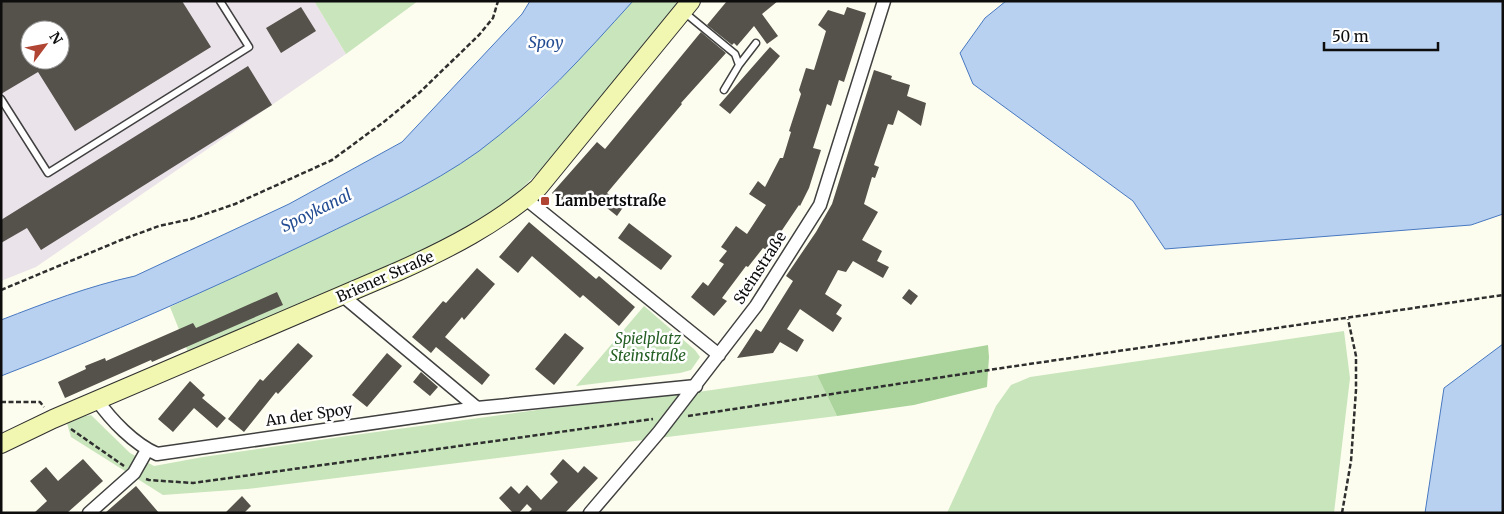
<svg xmlns="http://www.w3.org/2000/svg" width="1504" height="514" viewBox="0 0 1504 514" font-family="Merriweather,serif">
<style>
.industrial{fill:#ebe3ea;fill-rule:evenodd}
.green{fill:#c9e5bc}
.forest{fill:#abd49d}
.water{fill:#b9d1f0;stroke:#4778c0}
.building{fill:#55514b;fill-rule:evenodd}
.lines{fill:none;stroke-linecap:round;stroke-linejoin:round}
.lane-casing{stroke:#404040;stroke-width:9}
.street-casing{stroke:#404040;stroke-width:15}
.secondary-casing{stroke:#2f2f2f;stroke-width:20}
.path{stroke:#2f2f2f;stroke-width:2.5;stroke-dasharray:5 2.5;stroke-linecap:butt}
.lane{stroke:#fff;stroke-width:6}
.street{stroke:#fff;stroke-width:12}
.secondary{stroke:#f1f7b1;stroke-width:18}
.poi-dot{fill:#b04533;stroke:#fff;stroke-width:2}
.labels{text-anchor:middle;stroke-width:5;stroke-linejoin:round;paint-order:stroke}
.poi-label{font-size:15px;font-weight:bold;fill:#0d0d0d;stroke:#fff;text-anchor:start}
.street-label{font-size:15px;fill:#0d0d0d;stroke:#fff}
.park-label{font-size:15px;font-style:italic;fill:#255f24;stroke:#fff}
.water-label{font-size:16px;font-style:italic;fill:#234c93;stroke:#fff}
</style>
<rect width="100%" height="100%" fill="#fdfdef"/>
<path class="industrial" d="M 1,1 L 314,1 L 346,54 L 36,267 L 1,281 ZM 30,30 L 60,30 L 60,60 L 30,60 Z"/>
<path class="green" d="M 314,1 L 418,1 L 346,54 Z
M 633,1 L 679,1 C 620,68 573,147 503,205 C 469,233 420,251 380,269 C 316,298 252,326 188,352 L 170,307 L 362,216 L 435,179 L 478,151 L 543,98 Z
M 644,306 L 695,350 L 700,357 L 691,370 L 680,373 L 576,386 Z
M 1344,331 L 1350,378 L 1334,513 L 947,513 L 996,406 L 1011,385 L 1030,377 Z
M 817,375 L 837,416 L 247,489 L 163,495 L 71,437 L 66,420 L 91,415 L 130,453 L 154,466 L 203,457 L 354,435 L 544,409 L 677,395 Z"/>
<path class="forest" d="M 988,345 L 989,357 L 987,387 L 914,405 L 837,416 L 817,375 Z"/>
<path class="water" d="M 530,1 L 633,1 C 584,55 537,108 479,151 C 431,186 369,213 316,239 C 213,288 108,335 1,376 L 1,320 C 45,303 89,286 135,276 L 289,204 L 402,142 L 522,14 Z
M 1006,1 L 1503,1 L 1503,214 L 1471,225 L 1165,249 L 1133,201 L 973,84 L 960,53 L 985,18 Z
M 1503,344 L 1503,513 L 1425,513 L 1444,388 Z"/>
<path class="building" d="M 1,1 L 182,1 L 211,47 L 75,131 L 38,72 L 1,94 ZM 30,30 L 60,30 L 60,60 L 30,60 Z
M 727,1 L 778,1 L 762,14 L 778,36 L 767,44 L 754,26 L 737,46 L 734,43 L 732,45 L 707,25 Z
M 301,7 L 316,31 L 281,53 L 266,28 Z
M 847,7 L 866,13 L 844,82 L 839,80 L 831,106 L 827,104 L 813,148 L 821,150 L 809,188 L 800,206 L 799,205 L 768,251 L 763,248 L 748,267 L 746,266 L 722,298 L 727,301 L 714,316 L 691,297 L 703,282 L 708,286 L 724,264 L 719,261 L 727,251 L 721,247 L 736,226 L 747,234 L 766,205 L 749,194 L 758,181 L 765,187 L 780,158 L 783,158 L 791,132 L 789,131 L 801,94 L 799,90 L 806,68 L 814,70 L 826,31 L 818,25 L 828,10 L 844,15 Z
M 701,32 L 726,53 L 681,103 L 682,104 L 607,193 L 624,206 L 617,216 L 592,196 L 585,204 L 579,198 L 570,208 L 552,193 L 597,142 L 605,149 Z
M 770,47 L 780,56 L 730,114 L 719,105 Z
M 248,66 L 272,105 L 41,250 L 27,228 L 1,243 L 1,220 Z
M 874,70 L 892,76 L 891,79 L 910,85 L 907,96 L 926,103 L 921,126 L 898,110 L 893,125 L 888,124 L 874,165 L 879,167 L 875,178 L 872,177 L 864,204 L 878,212 L 862,240 L 882,251 L 877,261 L 889,267 L 883,278 L 853,261 L 846,272 L 838,270 L 825,294 L 842,305 L 836,314 L 842,318 L 833,332 L 800,309 L 787,329 L 804,340 L 797,352 L 780,342 L 773,353 L 737,358 L 756,329 L 761,332 L 793,281 L 786,276 L 816,232 L 832,204 Z
M 529,222 L 596,279 L 599,276 L 635,307 L 619,326 L 583,295 L 580,298 L 532,256 L 518,273 L 499,257 Z
M 629,223 L 672,256 L 661,270 L 618,238 Z
M 477,268 L 495,284 L 464,320 L 462,317 L 445,337 L 490,375 L 482,385 L 436,347 L 431,353 L 412,337 L 443,301 L 446,303 Z
M 909,289 L 918,296 L 911,305 L 902,298 Z
M 277,292 L 283,305 L 152,362 L 151,360 L 65,398 L 58,382 L 86,369 L 85,366 L 105,358 L 106,361 L 193,323 L 196,328 Z
M 565,333 L 584,348 L 554,385 L 535,369 Z
M 298,343 L 313,356 L 278,394 L 276,392 L 244,432 L 228,419 L 260,379 L 263,381 Z
M 387,353 L 402,366 L 367,407 L 352,395 Z
M 421,372 L 438,387 L 430,396 L 413,382 Z
M 190,381 L 205,395 L 202,398 L 226,418 L 217,428 L 194,408 L 173,432 L 158,419 Z
M 83,459 L 103,481 L 67,513 L 34,513 L 47,501 L 30,481 L 46,467 L 58,481 Z
M 563,459 L 578,473 L 584,466 L 598,478 L 565,513 L 528,513 L 532,509 L 527,504 L 519,513 L 513,513 L 499,498 L 511,486 L 519,494 L 527,485 L 541,500 L 558,482 L 550,474 Z
M 136,486 L 159,513 L 105,513 Z
M 242,496 L 251,506 L 244,513 L 225,513 Z"/>
<g class="lines">
<defs>
<path id="lane" d="M 684,12 L 735,54 L 739,65 L 724,90
M 739,65 L 756,43
M 1,99 L 48,173 L 249,47 L 220,1"/>
<path id="street" d="M 526,199 L 719,355
M 343,296 L 477,408 L 696,386
M 97,400 C 111,420 134,444 157,454 L 477,408
M 89,513 L 134,473 L 147,450
M 590,513 L 659,432 L 756,306 L 820,205 L 884,1"/>
<path id="secondary" d="M 1,444 L 53,419 L 399,271 C 448,249 497,224 538,188 L 691,1"/>
</defs>
<use href="#lane" class="lane-casing"/>
<use href="#street" class="street-casing"/>
<use href="#secondary" class="secondary-casing"/>
<path class="path" d="M 1,290 L 121,240 L 159,226 L 191,219 L 235,204 L 332,160 L 385,121 L 419,93 L 479,35 L 493,18 L 498,1
M 1,402 L 40,402 L 44,407
M 688,416 L 1002,368 L 1503,295
M 71,429 L 124,466
M 146,479 L 149,480 L 193,483 L 653,419
M 1342,513 L 1351,461 L 1356,390 L 1356,356 L 1348,319"/>
<use href="#lane" class="lane"/>
<use href="#street" class="street"/>
<use href="#secondary" class="secondary"/>
</g>
<rect class="poi-dot" x="540" y="196" width="10" height="10" rx="2.5"/>
<g class="labels">
<g class="poi-label">
<text x="555" y="206">Lambertstraße</text>
</g>
<g class="street-label">
<text transform="translate(760 268) rotate(-57)" y="5">Steinstraße</text>
<text transform="translate(385 277) rotate(-24)" y="5">Briener Straße</text>
<text transform="translate(309 415) rotate(-8)" y="5">An der Spoy</text>
</g>
<g class="park-label">
<text x="648" y="344">Spielplatz<tspan x="648" dy="17">Steinstraße</tspan></text>
</g>
<g class="water-label">
<text x="546" y="48">Spoy</text>
<text transform="translate(316 210) rotate(-26)" y="6">Spoykanal</text>
</g>
</g>
<rect width="1504" height="514" fill="none" stroke="#0d0d0d" stroke-width="5"/>
<g transform="translate(45 45) rotate(58)"><circle r="24" fill="#ffffff" stroke="#9e9e9e"/>
<path d="M0-4L9 19L0 12L-9 19Z" fill="#b04533"/>
<text y="-8" font-size="14" font-weight="bold" text-anchor="middle" fill="#0d0d0d">N</text>
</g>
<path d="M1324 42v8h114v-8" fill="none" stroke="#0d0d0d" stroke-width="2.5"/>
<text x="1332" y="42" font-size="15" fill="#0d0d0d" stroke="#ffffff" stroke-width="4" paint-order="stroke">50 m</text>
</svg>
